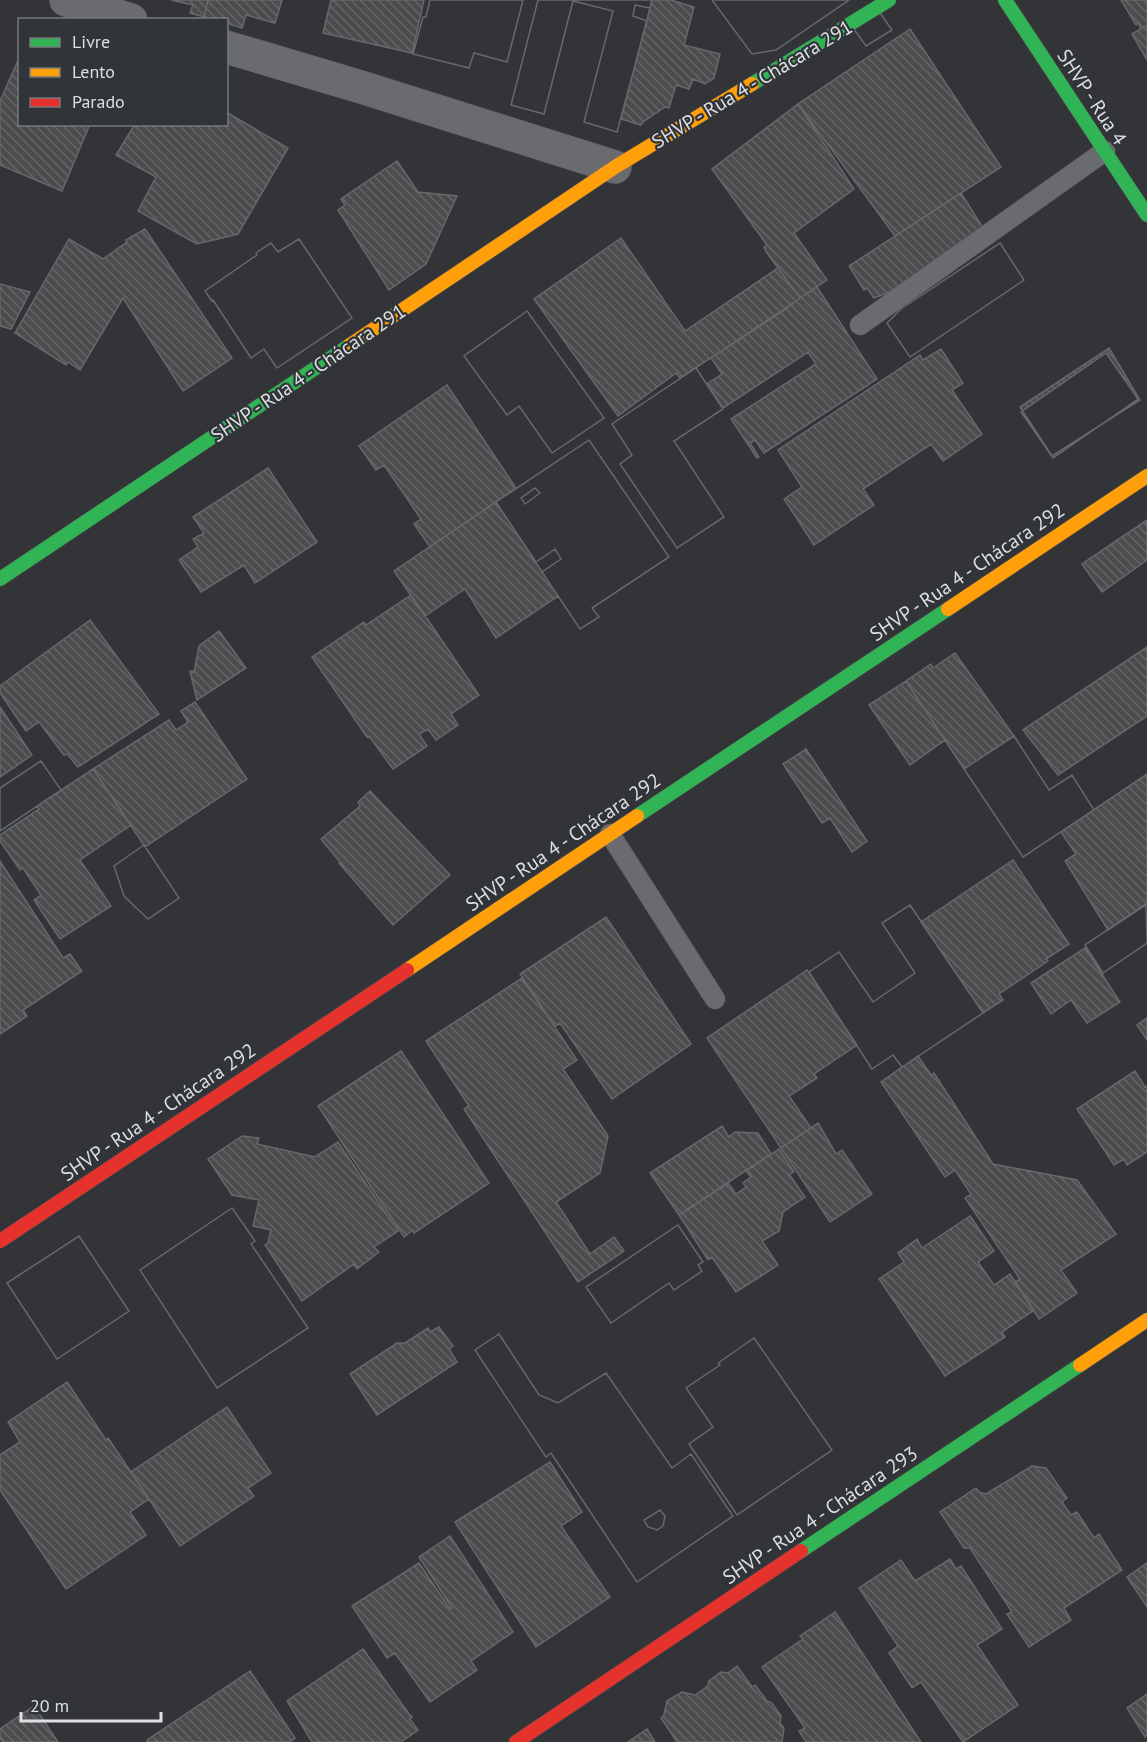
<svg xmlns="http://www.w3.org/2000/svg" width="1147" height="1742" viewBox="0 0 1147 1742" font-family="'PT Sans',sans-serif">
<style>
.building{fill:url(#building-back-hatch);stroke:#66686a;stroke-width:1.5;fill-rule:evenodd}
.lines{fill:none;stroke-linecap:round;stroke-linejoin:round}
.lane-casing{stroke:#4e4f52;stroke-width:21}
.street-casing{stroke:#4e4f52;stroke-width:34}
.fast-casing{stroke:#4e4f52;stroke-width:15}
.slow-casing{stroke:#4e4f52;stroke-width:15}
.jam-casing{stroke:#4e4f52;stroke-width:15}
.lane{stroke:#6a6b6e;stroke-width:20}
.street{stroke:#6a6b6e;stroke-width:33}
.fast{stroke:#30b455;stroke-width:14}
.slow{stroke:#ff9f0a;stroke-width:14}
.jam{stroke:#e5322d;stroke-width:14}
.labels{text-anchor:middle;stroke-width:4.5;stroke-linejoin:round;paint-order:stroke}
.street-label{font-size:20px;fill:#dedfe2;stroke:#313438}
</style>
<defs>
<pattern id="building-back-hatch" width="6" height="6" patternUnits="userSpaceOnUse" patternTransform="scale(1.5)"><rect width="6" height="6" fill="#4a4c4e"/><path d="M-1 5l2 2M0 0l6 6M5-1l2 2" fill="none" stroke="#646567"/></pattern>
</defs>
<rect width="100%" height="100%" fill="#323437"/>
<path class="building" d="M 171,0 L 208,0 L 204,17 L 190,13 L 193,5 Z
M 208,0 L 282,0 L 275,23 L 246,15 L 242,28 L 226,23 L 226,20 L 214,20 L 204,17 Z
M 331,0 L 424,0 L 412,53 L 323,33 Z
M 430,0 L 523,0 L 507,62 L 474,53 L 469,68 L 413,54 L 423,17 L 426,17 Z
M 430,0 L 523,0 L 507,62 L 474,53 L 469,68 L 413,54 L 423,17 L 426,17 Z
M 538,0 L 652,0 L 650,8 L 635,5 L 633,16 L 647,21 L 617,132 L 584,122 L 613,11 L 573,1 L 544,114 L 511,105 Z
M 538,0 L 652,0 L 650,8 L 635,5 L 633,16 L 647,21 L 617,132 L 584,122 L 613,11 L 573,1 L 544,114 L 511,105 Z
M 652,0 L 671,0 L 694,7 L 684,45 L 720,54 L 714,78 L 705,84 L 693,79 L 689,89 L 676,85 L 669,108 L 665,107 L 643,122 L 641,125 L 621,119 Z
M 712,0 L 849,0 L 776,50 L 752,54 Z
M 712,0 L 849,0 L 776,50 L 752,54 Z
M 1121,0 L 1147,0 L 1147,25 L 1141,29 L 1138,23 L 1136,25 Z
M 878,10 L 892,30 L 866,46 L 853,28 Z
M 878,10 L 892,30 L 866,46 L 853,28 Z
M 1147,25 L 1147,60 L 1132,34 Z
M 910,29 L 1001,167 L 895,236 L 798,104 Z
M 20,56 L 20,124 L 90,124 L 62,191 L 0,165 L 0,101 Z
M 798,104 L 854,189 L 794,233 L 827,280 L 800,298 L 767,253 L 764,247 L 767,245 L 712,169 Z
M 226,112 L 288,148 L 238,234 L 197,244 L 138,211 L 156,177 L 116,155 L 135,124 L 226,124 Z
M 397,161 L 418,192 L 457,196 L 426,264 L 389,290 L 338,210 L 345,205 L 341,199 Z
M 961,193 L 983,228 L 889,292 L 874,298 L 867,288 L 864,290 L 849,266 Z
M 145,229 L 232,358 L 183,391 L 123,298 L 80,370 L 68,362 L 66,365 L 15,333 L 69,239 L 103,259 L 127,242 L 126,240 Z
M 621,238 L 685,331 L 778,268 L 800,298 L 783,311 L 680,378 L 676,373 L 618,416 L 534,299 Z
M 299,239 L 352,318 L 277,368 L 264,349 L 251,358 L 213,300 L 212,301 L 205,291 L 257,255 L 256,253 L 271,243 L 278,252 Z
M 299,239 L 352,318 L 277,368 L 264,349 L 251,358 L 213,300 L 212,301 L 205,291 L 257,255 L 256,253 L 271,243 L 278,252 Z
M 1000,243 L 1024,280 L 910,357 L 887,323 L 901,309 Z
M 1000,243 L 1024,280 L 910,357 L 887,323 L 901,309 Z
M 0,284 L 30,292 L 11,329 L 0,326 Z
M 817,287 L 877,379 L 764,453 L 755,440 L 750,443 L 759,457 L 757,458 L 731,419 L 816,364 L 808,352 L 723,408 L 707,384 L 722,374 L 711,358 Z
M 527,311 L 604,418 L 552,453 L 519,406 L 507,415 L 464,356 Z
M 527,311 L 604,418 L 552,453 L 519,406 L 507,415 L 464,356 Z
M 1109,348 L 1140,400 L 1052,456 L 1020,407 Z
M 941,349 L 963,383 L 952,390 L 982,434 L 943,461 L 931,444 L 863,489 L 874,505 L 814,545 L 784,499 L 802,487 L 778,450 L 920,355 L 923,360 Z
M 1106,353 L 1138,399 L 1053,458 L 1021,412 Z
M 696,368 L 723,409 L 674,441 L 724,517 L 677,548 L 620,464 L 632,455 L 612,424 Z
M 696,368 L 723,409 L 674,441 L 724,517 L 677,548 L 620,464 L 632,455 L 612,424 Z
M 447,385 L 516,488 L 430,547 L 414,524 L 421,519 L 384,465 L 376,470 L 359,446 Z
M 589,440 L 669,557 L 592,608 L 599,617 L 580,629 L 542,572 L 561,559 L 555,549 L 536,562 L 496,502 ZM 535,488 L 540,493 L 525,504 L 521,498 Z
M 589,440 L 669,557 L 592,608 L 599,617 L 580,629 L 542,572 L 561,559 L 555,549 L 536,562 L 496,502 ZM 535,488 L 540,493 L 525,504 L 521,498 Z
M 268,468 L 317,542 L 255,583 L 244,565 L 201,592 L 179,560 L 198,547 L 193,539 L 204,533 L 193,517 Z
M 496,502 L 558,596 L 496,638 L 465,589 L 425,616 L 394,571 Z
M 1147,520 L 1147,560 L 1102,592 L 1082,564 Z
M 411,595 L 479,695 L 451,714 L 458,725 L 436,740 L 428,729 L 419,734 L 427,746 L 393,769 L 369,736 L 367,737 L 312,657 L 364,622 L 366,625 Z
M 90,620 L 159,714 L 78,767 L 67,754 L 64,755 L 39,722 L 26,731 L 0,693 L 0,686 Z
M 219,631 L 246,668 L 197,700 L 190,671 L 194,672 L 199,646 Z
M 1147,647 L 1147,716 L 1058,775 L 1023,730 Z
M 955,653 L 1014,736 L 964,769 L 906,681 L 931,664 L 933,668 Z
M 906,681 L 945,740 L 910,765 L 869,705 Z
M 195,702 L 247,779 L 145,847 L 93,769 L 169,720 L 176,730 L 188,722 L 181,711 Z
M 0,707 L 32,755 L 0,777 Z
M 1014,736 L 1049,790 L 1072,775 L 1094,810 L 1023,857 L 964,769 Z
M 1014,736 L 1049,790 L 1072,775 L 1094,810 L 1023,857 L 964,769 Z
M 806,749 L 867,841 L 852,852 L 830,818 L 822,823 L 783,764 Z
M 41,761 L 61,790 L 0,831 L 0,788 Z
M 41,761 L 61,790 L 0,831 L 0,788 Z
M 93,769 L 131,825 L 80,860 L 111,906 L 60,939 L 34,900 L 41,895 L 23,868 L 20,870 L 0,841 L 0,835 L 39,809 L 37,806 Z
M 1147,774 L 1147,904 L 1108,930 L 1065,861 L 1076,854 L 1061,832 Z
M 370,791 L 450,875 L 393,925 L 339,863 L 340,862 L 321,839 L 359,807 L 360,805 L 358,802 Z
M 144,845 L 179,898 L 148,919 L 124,896 L 114,866 Z
M 144,845 L 179,898 L 148,919 L 124,896 L 114,866 Z
M 1013,860 L 1069,944 L 1046,959 L 1048,961 L 999,994 L 1003,1000 L 983,1013 L 921,922 Z
M 0,861 L 63,958 L 70,954 L 82,971 L 23,1010 L 27,1016 L 0,1034 Z
M 1146,904 L 1147,943 L 1103,973 L 1085,945 Z
M 1146,904 L 1147,943 L 1103,973 L 1085,945 Z
M 910,905 L 983,1013 L 902,1067 L 893,1055 L 872,1069 L 809,972 L 839,952 L 873,1002 L 915,973 L 882,923 Z
M 910,905 L 983,1013 L 902,1067 L 893,1055 L 872,1069 L 809,972 L 839,952 L 873,1002 L 915,973 L 882,923 Z
M 606,917 L 691,1044 L 612,1099 L 560,1023 L 555,1027 L 520,974 Z
M 1085,948 L 1120,1002 L 1087,1023 L 1071,1000 L 1051,1014 L 1031,983 Z
M 807,970 L 857,1045 L 814,1074 L 817,1078 L 789,1096 L 811,1128 L 781,1148 L 707,1038 Z
M 522,978 L 577,1060 L 563,1069 L 608,1136 L 600,1173 L 556,1202 L 590,1254 L 614,1237 L 624,1251 L 578,1282 L 464,1109 L 469,1106 L 426,1041 Z
M 1147,1018 L 1147,1040 L 1137,1025 Z
M 401,1051 L 489,1183 L 414,1233 L 413,1230 L 404,1237 L 318,1106 Z
M 918,1056 L 931,1075 L 934,1073 L 993,1164 L 1077,1180 L 1116,1234 L 1061,1270 L 1077,1293 L 1039,1319 L 1015,1282 L 1020,1279 L 965,1198 L 971,1194 L 955,1170 L 945,1177 L 881,1082 Z
M 1135,1071 L 1145,1087 L 1147,1086 L 1147,1152 L 1127,1165 L 1124,1159 L 1114,1165 L 1077,1109 Z
M 818,1123 L 836,1154 L 842,1150 L 872,1194 L 830,1222 L 781,1148 Z
M 722,1126 L 729,1137 L 735,1132 L 758,1133 L 771,1154 L 679,1215 L 650,1173 Z
M 242,1136 L 259,1138 L 257,1144 L 315,1157 L 338,1142 L 398,1231 L 374,1247 L 379,1252 L 357,1269 L 354,1264 L 302,1301 L 265,1245 L 268,1243 L 271,1230 L 253,1226 L 259,1200 L 232,1195 L 208,1159 Z
M 779,1149 L 794,1172 L 789,1174 L 805,1197 L 783,1212 L 779,1231 L 762,1241 L 778,1265 L 736,1292 L 712,1257 L 708,1260 L 679,1215 L 728,1183 L 736,1194 L 746,1187 L 743,1183 L 751,1177 L 746,1171 Z
M 232,1208 L 255,1241 L 251,1244 L 308,1328 L 217,1388 L 140,1270 Z
M 232,1208 L 255,1241 L 251,1244 L 308,1328 L 217,1388 L 140,1270 Z
M 970,1216 L 994,1251 L 978,1262 L 994,1285 L 1010,1274 L 1034,1310 L 1002,1332 L 1005,1337 L 945,1376 L 879,1279 L 904,1262 L 898,1253 L 917,1239 L 922,1248 Z
M 678,1225 L 703,1262 L 698,1265 L 702,1271 L 674,1290 L 669,1283 L 611,1323 L 586,1287 Z
M 678,1225 L 703,1262 L 698,1265 L 702,1271 L 674,1290 L 669,1283 L 611,1323 L 586,1287 Z
M 79,1236 L 129,1311 L 57,1359 L 7,1283 Z
M 79,1236 L 129,1311 L 57,1359 L 7,1283 Z
M 439,1327 L 453,1346 L 449,1349 L 457,1362 L 377,1415 L 350,1374 L 397,1343 L 405,1343 L 428,1328 L 430,1332 Z
M 499,1334 L 539,1395 L 558,1403 L 606,1373 L 672,1468 L 691,1454 L 733,1516 L 637,1582 L 551,1453 L 546,1457 L 475,1350 ZM 660,1510 L 665,1516 L 663,1526 L 657,1530 L 648,1527 L 644,1520 Z
M 499,1334 L 539,1395 L 558,1403 L 606,1373 L 672,1468 L 691,1454 L 733,1516 L 637,1582 L 551,1453 L 546,1457 L 475,1350 ZM 660,1510 L 665,1516 L 663,1526 L 657,1530 L 648,1527 L 644,1520 Z
M 754,1338 L 832,1450 L 737,1515 L 689,1444 L 713,1427 L 686,1388 L 720,1365 L 718,1363 Z
M 754,1338 L 832,1450 L 737,1515 L 689,1444 L 713,1427 L 686,1388 L 720,1365 L 718,1363 Z
M 67,1382 L 106,1440 L 108,1438 L 149,1499 L 130,1512 L 146,1535 L 66,1589 L 0,1490 L 0,1455 L 20,1442 L 8,1422 Z
M 227,1407 L 271,1473 L 248,1488 L 254,1496 L 180,1546 L 131,1472 Z
M 550,1462 L 582,1512 L 561,1526 L 610,1597 L 536,1647 L 455,1522 Z
M 1032,1466 L 1046,1468 L 1067,1498 L 1062,1502 L 1071,1515 L 1077,1512 L 1094,1538 L 1099,1534 L 1122,1570 L 1064,1608 L 1071,1620 L 1029,1647 L 1007,1614 L 1012,1612 L 970,1548 L 964,1548 L 940,1512 L 976,1488 L 979,1492 L 986,1494 Z
M 450,1536 L 513,1632 L 471,1661 L 477,1670 L 430,1702 L 395,1653 L 387,1658 L 352,1606 L 419,1563 L 450,1609 L 452,1608 L 419,1557 Z
M 950,1559 L 956,1569 L 961,1566 L 1002,1629 L 977,1645 L 1018,1705 L 963,1742 L 921,1682 L 912,1688 L 889,1653 L 898,1646 L 859,1588 L 901,1560 L 915,1581 Z
M 1147,1563 L 1147,1607 L 1127,1577 Z
M 835,1612 L 888,1692 L 921,1742 L 806,1742 L 799,1731 L 805,1728 L 762,1667 L 803,1639 L 800,1636 Z
M 363,1649 L 409,1714 L 412,1717 L 410,1719 L 418,1730 L 401,1742 L 312,1742 L 287,1701 Z
M 737,1666 L 752,1687 L 755,1685 L 767,1701 L 772,1703 L 781,1716 L 780,1723 L 784,1728 L 782,1742 L 677,1742 L 661,1718 L 664,1715 L 667,1701 L 682,1692 L 695,1695 L 708,1686 L 709,1681 L 721,1672 L 728,1673 Z
M 250,1671 L 295,1738 L 290,1742 L 148,1742 L 147,1740 Z
M 1147,1694 L 1147,1735 L 1145,1737 L 1127,1708 Z
M 34,1706 L 58,1742 L 3,1742 L 0,1738 L 0,1729 Z
M 647,1729 L 655,1742 L 628,1742 Z"/>
<g class="lines">
<defs>
<path id="lane" d="M 860,325 L 1105,151
M 610,834 L 715,999"/>
<path id="street" d="M 66,0 L 131,20
M 226,47 L 361,87 L 615,167"/>
<path id="fast" d="M 1005,0 L 1147,215
M 752,84 L 889,0
M 0,579 L 350,345
M 637,816 L 948,609
M 801,1551 L 1080,1365"/>
<path id="slow" d="M 350,345 L 615,167 L 752,84
M 948,609 L 1147,476
M 407,970 L 637,816
M 1080,1365 L 1147,1320"/>
<path id="jam" d="M 0,1241 L 407,970
M 516,1742 L 801,1551"/>
</defs>
<use href="#lane" class="lane-casing"/>
<use href="#street" class="street-casing"/>
<use href="#fast" class="fast-casing"/>
<use href="#slow" class="slow-casing"/>
<use href="#jam" class="jam-casing"/>
<use href="#lane" class="lane"/>
<use href="#street" class="street"/>
<use href="#fast" class="fast"/>
<use href="#slow" class="slow"/>
<use href="#jam" class="jam"/>
</g>
<g class="labels">
<g class="street-label">
<text transform="translate(752 84) rotate(-31)" y="7">SHVP - Rua 4 - Chácara 291</text>
<text transform="translate(1092 97) rotate(57)" y="7">SHVP - Rua 4</text>
<text transform="translate(308 373) rotate(-34)" y="7">SHVP - Rua 4 - Chácara 291</text>
<text transform="translate(967 572) rotate(-34)" y="7">SHVP - Rua 4 - Chácara 292</text>
<text transform="translate(563 842) rotate(-34)" y="7">SHVP - Rua 4 - Chácara 292</text>
<text transform="translate(158 1112) rotate(-34)" y="7">SHVP - Rua 4 - Chácara 292</text>
<text transform="translate(820 1515) rotate(-34)" y="7">SHVP - Rua 4 - Chácara 293</text>
</g>
</g>
<rect x="18" y="18" width="210" height="108" fill="#313438" stroke="#76787c" stroke-width="1.5"/>
<rect x="30" y="38" width="30" height="9" fill="#30b455" stroke="#76787c" stroke-width="1.5"/>
<text x="72" y="48" font-size="18" fill="#dedfe2">Livre</text>
<rect x="30" y="68" width="30" height="9" fill="#ff9f0a" stroke="#76787c" stroke-width="1.5"/>
<text x="72" y="78" font-size="18" fill="#dedfe2">Lento</text>
<rect x="30" y="98" width="30" height="9" fill="#e5322d" stroke="#76787c" stroke-width="1.5"/>
<text x="72" y="108" font-size="18" fill="#dedfe2">Parado</text>
<path d="M21 1712v9h140v-9" fill="none" stroke="#dedfe2" stroke-width="3"/>
<text x="30" y="1712" font-size="18" fill="#dedfe2" stroke="#313438" stroke-width="4.5" paint-order="stroke">20 m</text>
</svg>
